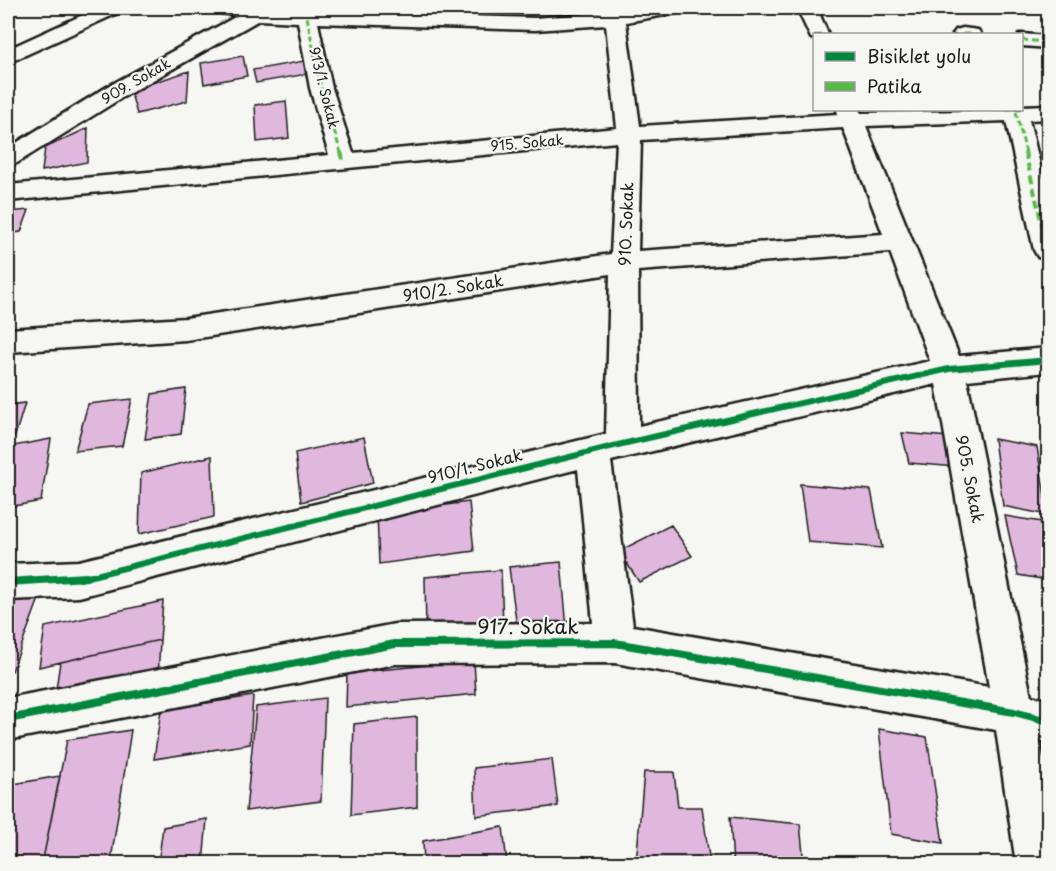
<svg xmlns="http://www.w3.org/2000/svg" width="1056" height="871" viewBox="0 0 1056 871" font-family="'Playpen Sans',sans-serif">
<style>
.building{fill:#e0b7dd;stroke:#1c1c1c;stroke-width:1.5}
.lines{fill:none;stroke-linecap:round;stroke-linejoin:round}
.minor-casing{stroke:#1c1c1c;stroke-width:5}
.minor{fill:#f6f6f2;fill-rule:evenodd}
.quiet-far1{stroke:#58b947;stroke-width:3;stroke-dasharray:6 3;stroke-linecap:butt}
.quiet{stroke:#58b947;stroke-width:4;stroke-dasharray:8 4;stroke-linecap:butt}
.cycleway-far1-casing{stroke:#f6f6f2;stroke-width:10}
.cycleway-casing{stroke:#f6f6f2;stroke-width:11}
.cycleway-far1{stroke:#00873e;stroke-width:6}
.cycleway{stroke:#00873e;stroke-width:8}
.labels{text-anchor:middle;stroke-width:4.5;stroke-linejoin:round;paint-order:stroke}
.far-street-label{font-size:14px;fill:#1c1c1c;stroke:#f6f6f2}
.street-label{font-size:16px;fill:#1c1c1c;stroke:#f6f6f2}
.near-street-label{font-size:20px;fill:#1c1c1c;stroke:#f6f6f2}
</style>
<rect width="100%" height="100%" fill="#f6f6f2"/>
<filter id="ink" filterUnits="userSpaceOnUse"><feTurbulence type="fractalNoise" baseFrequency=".0167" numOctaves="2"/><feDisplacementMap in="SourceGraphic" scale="12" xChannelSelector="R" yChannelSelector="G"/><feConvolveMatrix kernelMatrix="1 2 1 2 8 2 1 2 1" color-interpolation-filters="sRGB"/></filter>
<g filter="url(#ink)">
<path class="building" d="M 243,56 L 247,76 L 204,84 L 201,63 Z
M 304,61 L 307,74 L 256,83 L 253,70 Z
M 189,71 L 187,101 L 137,114 L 130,90 Z
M 286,101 L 289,138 L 257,142 L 255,105 Z
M 88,128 L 87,162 L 42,171 L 45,148 Z
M 29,210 L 21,232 L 8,234 L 8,212 Z
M 186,389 L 181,434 L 145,439 L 152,394 Z
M 132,399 L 122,446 L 75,451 L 88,404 Z
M 25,403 L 15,436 L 8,437 L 8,405 Z
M 902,433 L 949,437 L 957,467 L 909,463 Z
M 364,437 L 373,483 L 301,502 L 295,453 Z
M 51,439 L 41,501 L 8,507 L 8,447 Z
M 994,439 L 1037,447 L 1048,515 L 1003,506 Z
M 212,456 L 214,517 L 139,534 L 141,473 Z
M 800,484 L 871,490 L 882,548 L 808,542 Z
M 469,502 L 474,551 L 379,564 L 377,514 Z
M 1005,516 L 1048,523 L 1048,580 L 1018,575 Z
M 671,525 L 692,556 L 639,582 L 619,551 Z
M 561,562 L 567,629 L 517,628 L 509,567 Z
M 501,570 L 503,626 L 426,632 L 425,577 Z
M 43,588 L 12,671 L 8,671 L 8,589 Z
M 163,601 L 160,640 L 39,667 L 45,627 Z
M 160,640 L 158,679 L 54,703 L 60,662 Z
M 474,661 L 476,694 L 346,707 L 347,673 Z
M 253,696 L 250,744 L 154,759 L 161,710 Z
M 325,698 L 321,801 L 246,811 L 256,707 Z
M 417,717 L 417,807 L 351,815 L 354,724 Z
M 879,729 L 927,737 L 943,843 L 891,834 Z
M 131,730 L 111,860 L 90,864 L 42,864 L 67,740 Z
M 552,759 L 558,806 L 476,816 L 474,768 Z
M 644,772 L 674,772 L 678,807 L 702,807 L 710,864 L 636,864 Z
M 60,776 L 42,864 L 8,864 L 8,785 Z
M 730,817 L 800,824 L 804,864 L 733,864 Z
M 207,819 L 203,864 L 158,864 L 163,827 Z
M 503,827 L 507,864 L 424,864 L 423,841 Z"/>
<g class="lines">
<defs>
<path id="minor" d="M 98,8 L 123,8 L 120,12 L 8,63 L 8,49 Z
M 214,8 L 271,8 L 307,11 L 535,18 L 601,13 L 597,8 L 617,8 L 620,11 L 642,8 L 685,8 L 682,12 L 626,22 L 640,126 L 838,114 L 837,110 L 859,110 L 861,113 L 1022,110 L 1022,106 L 1048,105 L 1048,119 L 1029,120 L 1048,197 L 1048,260 L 1038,257 L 1034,250 L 1006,121 L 866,126 L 959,356 L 1048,348 L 1048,372 L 967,380 L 1031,696 L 1048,700 L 1048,742 L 1040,740 L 1048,788 L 1048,864 L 1016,864 L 996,730 L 615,663 L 395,664 L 8,740 L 8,698 L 395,624 L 593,623 L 578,469 L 79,597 L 8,600 L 8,564 L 79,561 L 606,434 L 610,274 L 186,340 L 8,352 L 8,329 L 186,318 L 611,254 L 617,142 L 8,201 L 8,185 L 329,155 L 310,88 L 298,22 L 259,20 L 123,97 L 17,163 L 8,166 L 8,148 L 107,87 L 237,16 L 217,12 ZM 318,23 L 535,30 L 606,25 L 617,128 L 353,153 L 332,88 ZM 843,128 L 883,234 L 638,251 L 641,140 ZM 890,252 L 930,361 L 639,426 L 638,271 ZM 936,384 L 989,687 L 633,626 L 611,461 Z
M 797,8 L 817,8 L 828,34 L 814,34 L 814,39 L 811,38 Z
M 963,28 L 978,30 L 981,34 L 953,34 L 956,30 Z
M 1019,34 L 1022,34 L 1048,36 L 1048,48 L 1022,46 L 1022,34 Z"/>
</defs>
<use href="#minor" class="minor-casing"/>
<use href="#minor" class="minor"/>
<path class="quiet-far1" d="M 307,17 L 321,88 L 341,153
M 963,34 L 971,34
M 1022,40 L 1048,42
M 1016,112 L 1026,153"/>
<path class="quiet" d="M 341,152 L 343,160
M 1025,152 L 1048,250"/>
<defs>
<path id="cycleway-far1" d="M 80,579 L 622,444 L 949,369 L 1048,360"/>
<path id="cycleway" d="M 8,582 L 86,577
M 8,719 L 395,644 L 615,643 L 1014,712 L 1048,721"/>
</defs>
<use href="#cycleway-far1" class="cycleway-far1-casing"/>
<use href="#cycleway" class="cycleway-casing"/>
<use href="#cycleway-far1" class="cycleway-far1"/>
<use href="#cycleway" class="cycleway"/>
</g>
</g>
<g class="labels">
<g class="far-street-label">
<text transform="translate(136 81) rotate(-30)" y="5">909. Sokak</text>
<text transform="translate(324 88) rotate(76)" y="5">913/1. Sokak</text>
<text transform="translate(527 143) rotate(-5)" y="5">915. Sokak</text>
</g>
<g class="street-label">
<text transform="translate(626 224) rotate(-88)" y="6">910. Sokak</text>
<text transform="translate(453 288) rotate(-9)" y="6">910/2. Sokak</text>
<text transform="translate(475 466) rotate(-14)" y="6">910/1. Sokak</text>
<text transform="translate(970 479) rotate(79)" y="6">905. Sokak</text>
</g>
<g class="near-street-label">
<text x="528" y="634">917. Sokak</text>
</g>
</g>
<rect width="1056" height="871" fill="none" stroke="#f6f6f2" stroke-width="30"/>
<rect x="15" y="15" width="1026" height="841" fill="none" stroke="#1c1c1c" stroke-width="2" filter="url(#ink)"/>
<rect x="813" y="33" width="210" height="78" fill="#f6f6f2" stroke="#9f9f9c" stroke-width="1.5"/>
<rect x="825" y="52" width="30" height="9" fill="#00873e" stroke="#9f9f9c" stroke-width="1.5"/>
<text x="867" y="63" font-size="18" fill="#1c1c1c">Bisiklet yolu</text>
<rect x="825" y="82" width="30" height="9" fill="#58b947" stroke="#9f9f9c" stroke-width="1.5"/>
<text x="867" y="93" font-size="18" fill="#1c1c1c">Patika</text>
</svg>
